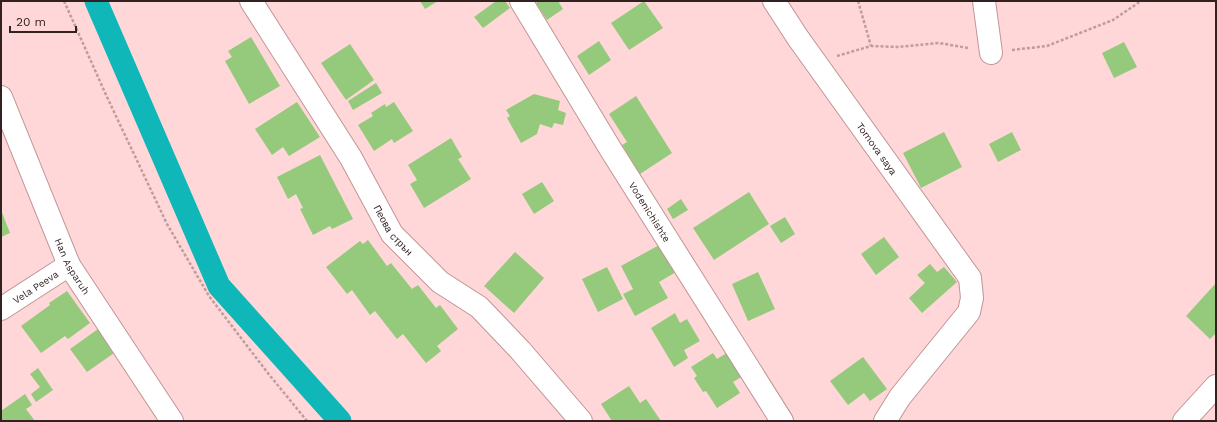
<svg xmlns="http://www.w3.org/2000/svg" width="1217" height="422" viewBox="0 0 1217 422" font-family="'Work Sans',sans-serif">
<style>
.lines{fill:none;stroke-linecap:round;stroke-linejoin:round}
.canal{stroke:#0fb7b8;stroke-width:23}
.building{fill:#95c97c}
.minor-casing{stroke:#c29496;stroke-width:24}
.path{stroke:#be9d9e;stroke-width:2.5;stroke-dasharray:3 2;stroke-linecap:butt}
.minor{stroke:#fff;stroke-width:22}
.labels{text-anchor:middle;stroke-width:3.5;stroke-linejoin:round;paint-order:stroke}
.street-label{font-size:10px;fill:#332122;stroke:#ffd7d8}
</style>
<rect width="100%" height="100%" fill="#ffd7d8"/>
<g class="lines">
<path class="canal" d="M 96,1 L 219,286 L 340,421"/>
</g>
<path class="building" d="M 420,1 L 438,1 L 425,9 Z
M 496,1 L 505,1 L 510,8 L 483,28 L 474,17 Z
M 539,1 L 558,1 L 563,9 L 547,20 L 536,3 Z
M 644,1 L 663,28 L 629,50 L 611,23 Z
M 251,37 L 280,86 L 249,104 L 225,61 L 232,57 L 228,51 Z
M 599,41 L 611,60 L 589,75 L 577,56 Z
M 1124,42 L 1137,67 L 1114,78 L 1102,53 Z
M 350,44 L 374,80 L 346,100 L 321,63 Z
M 376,83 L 382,93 L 353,110 L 348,101 Z
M 534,94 L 560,101 L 558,110 L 566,113 L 563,125 L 554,123 L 552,128 L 540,124 L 537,134 L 521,143 L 507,118 L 510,116 L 506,110 Z
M 636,96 L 672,153 L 640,174 L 622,145 L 627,142 L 609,114 Z
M 297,102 L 320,137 L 289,156 L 283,147 L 272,155 L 255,129 Z
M 394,102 L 413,131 L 394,143 L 392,139 L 374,151 L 358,125 L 373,116 L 371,113 L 385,104 L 386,107 Z
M 944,132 L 962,167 L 921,188 L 903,153 Z
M 1012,132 L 1021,150 L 998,162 L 989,144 Z
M 451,138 L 462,157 L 458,159 L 471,179 L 424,208 L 410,184 L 417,180 L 408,165 Z
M 320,155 L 353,219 L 332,229 L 330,226 L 313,235 L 300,209 L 303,208 L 296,194 L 288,199 L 277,177 Z
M 542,182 L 554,201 L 534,214 L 522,194 Z
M 749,192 L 769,224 L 714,260 L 693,228 Z
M 681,199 L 688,210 L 673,219 L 667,209 Z
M 1,210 L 10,233 L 1,237 Z
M 785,217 L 795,234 L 781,243 L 770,226 Z
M 884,237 L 899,257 L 876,275 L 861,254 Z
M 368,240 L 387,266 L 391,263 L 412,289 L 418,285 L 436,308 L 440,305 L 458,329 L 437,346 L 441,351 L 426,363 L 403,334 L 397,339 L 375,311 L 370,315 L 352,290 L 347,294 L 326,267 L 360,241 L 363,244 Z
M 661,244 L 676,272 L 659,282 L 668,298 L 635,316 L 623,294 L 633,289 L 621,266 Z
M 515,252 L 544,278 L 514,313 L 484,286 Z
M 930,264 L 937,272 L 944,267 L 957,282 L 922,313 L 909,298 L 925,283 L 917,275 Z
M 607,267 L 623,299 L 598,312 L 582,279 Z
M 758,272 L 775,309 L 748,321 L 732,284 Z
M 1216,283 L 1216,333 L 1210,339 L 1186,316 Z
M 67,291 L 90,323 L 68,339 L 65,336 L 41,353 L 21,326 L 50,305 L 49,303 Z
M 675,313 L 680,323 L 687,319 L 700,341 L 684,350 L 688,358 L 674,367 L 651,328 Z
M 98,329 L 114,353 L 87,372 L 70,349 Z
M 728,352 L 743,376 L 733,382 L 740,393 L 717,408 L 706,391 L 703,392 L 694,378 L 697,376 L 691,367 L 713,353 L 717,359 Z
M 863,357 L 887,389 L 870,401 L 864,393 L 848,405 L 830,381 Z
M 38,368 L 53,390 L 36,402 L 31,394 L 40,387 L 30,374 Z
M 629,386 L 640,403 L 646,399 L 661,421 L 612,421 L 601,404 Z
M 25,394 L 32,405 L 26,409 L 35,421 L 1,421 L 1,411 Z"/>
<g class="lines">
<defs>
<g id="minor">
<path id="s1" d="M 251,1 L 351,158 L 392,234 L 440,282 L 479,307 L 520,350 L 581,421"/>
<path id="s2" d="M 521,1 L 611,150 L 782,421"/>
<path id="s3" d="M 774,1 L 798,38 L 970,278 L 972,298 L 969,312 L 900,397 L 885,421"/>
<path d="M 984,1 L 991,53"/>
<path id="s4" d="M 1,97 L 69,265 L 172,421"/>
<path id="s5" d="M 1,309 L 69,265"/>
<path d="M 1184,421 L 1216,386"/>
</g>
</defs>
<use href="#minor" class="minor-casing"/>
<path class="path" d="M 64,1 L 107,97 L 167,224 L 209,296 L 267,372 L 307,421
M 858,1 L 871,46
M 1012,50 L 1047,46 L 1113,20 L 1141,1
M 837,56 L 871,46 L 897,47 L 939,43 L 968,48"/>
<use href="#minor" class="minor"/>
</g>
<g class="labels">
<g class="street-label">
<text dy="4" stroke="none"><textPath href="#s3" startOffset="180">Tomova saya</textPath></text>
<text dy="4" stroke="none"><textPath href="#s2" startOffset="247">Vodenichishte</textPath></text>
<text dy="4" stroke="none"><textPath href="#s1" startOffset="270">Пеова стрън</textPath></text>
<text dy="4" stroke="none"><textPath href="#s4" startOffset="184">Han Asparuh</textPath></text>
<text dy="4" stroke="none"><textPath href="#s5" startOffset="41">Vela Peeva</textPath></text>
</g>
</g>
<rect width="1217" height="422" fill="none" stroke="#332122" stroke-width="4"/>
<path d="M10 26v6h66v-6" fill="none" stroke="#332122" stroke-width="2"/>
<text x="16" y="26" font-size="12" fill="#332122" stroke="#ffd7d8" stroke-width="3" paint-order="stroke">20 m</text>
</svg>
